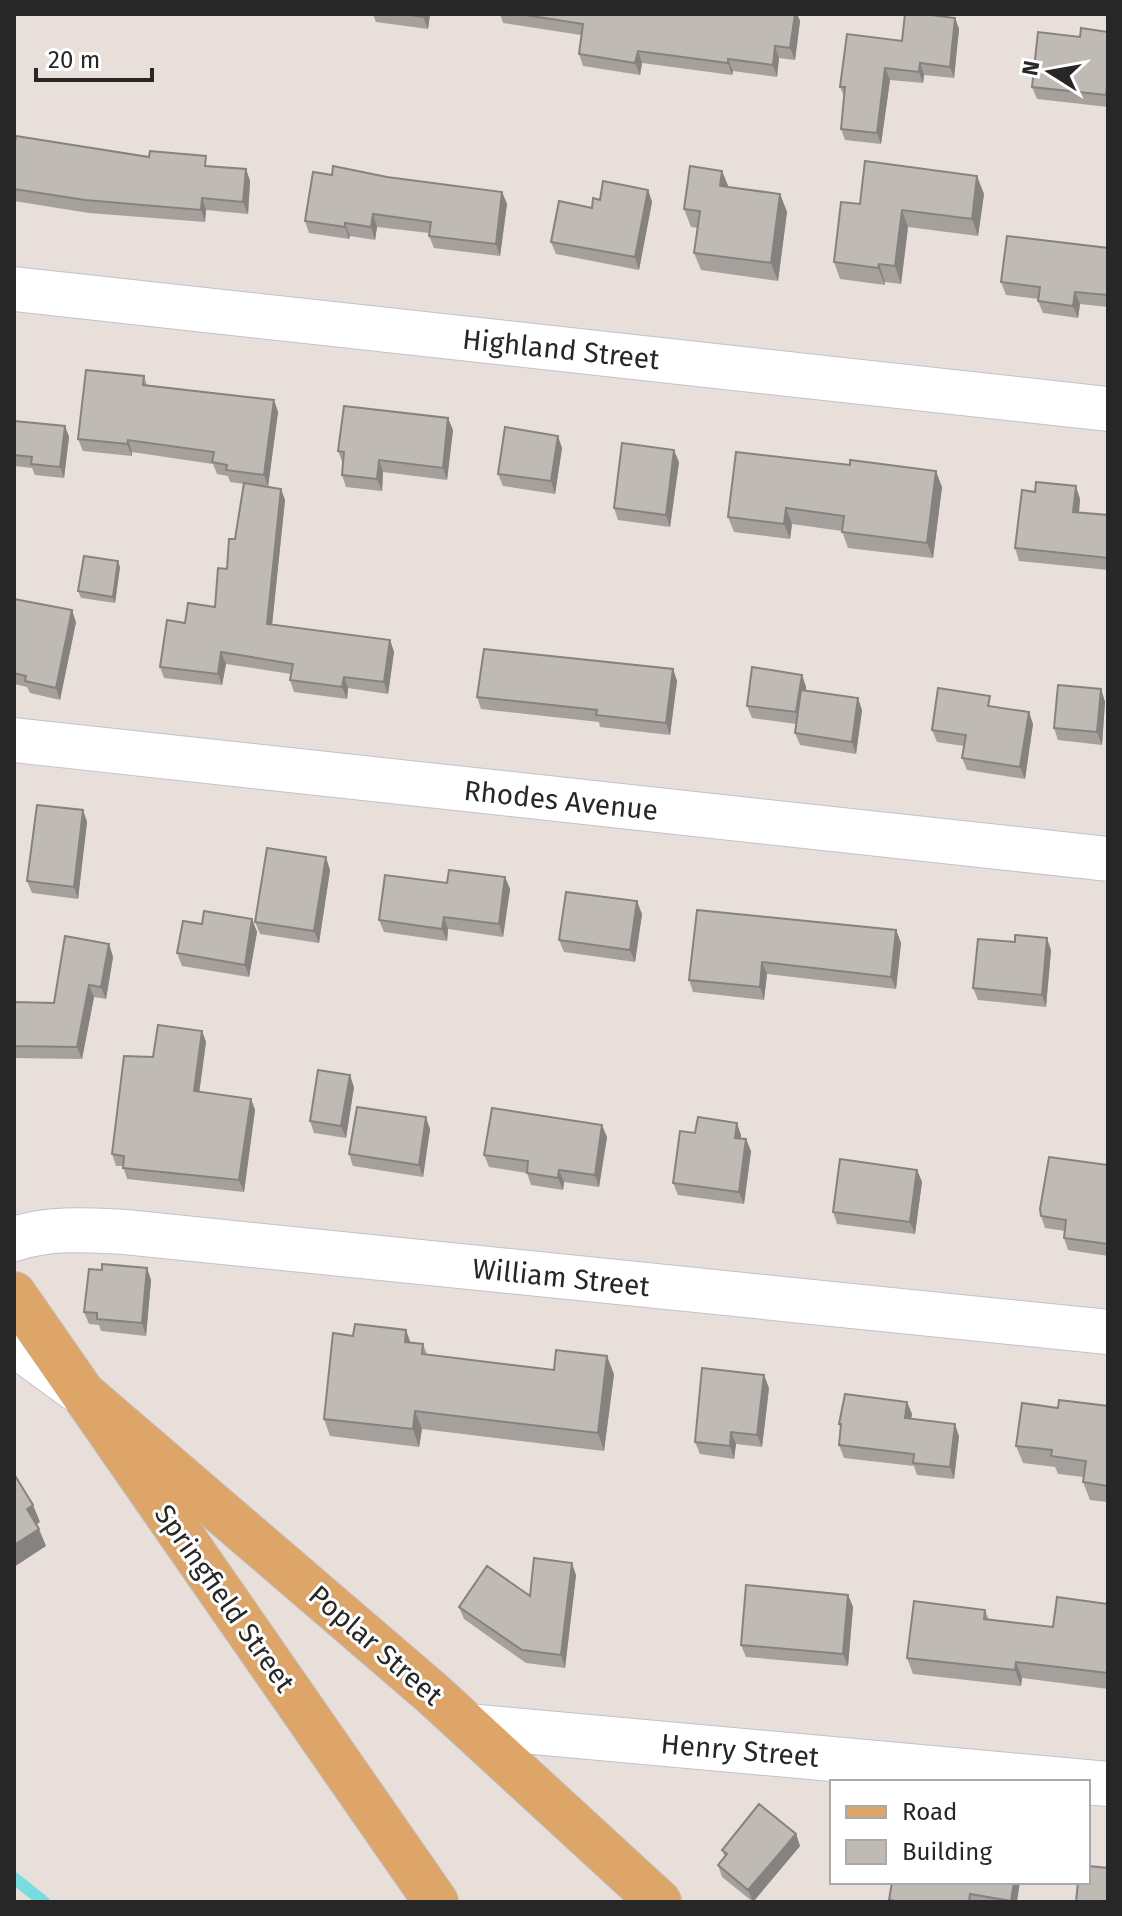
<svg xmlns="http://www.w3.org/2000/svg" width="1122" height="1916" viewBox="0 0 1122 1916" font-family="'Fira Sans',sans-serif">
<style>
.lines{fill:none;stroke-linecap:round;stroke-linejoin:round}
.stream{stroke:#78ddde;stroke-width:12}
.minor-casing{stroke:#bec4cc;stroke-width:46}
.primary-casing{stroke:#bebebe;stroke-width:46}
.minor{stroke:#fff;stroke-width:44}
.primary{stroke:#dea569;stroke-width:44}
.wall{fill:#a5a09c}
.shaded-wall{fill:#86827f}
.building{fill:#c0bab5;stroke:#86827f;stroke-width:2}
.labels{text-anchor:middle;stroke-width:6;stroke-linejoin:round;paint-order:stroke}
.street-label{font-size:28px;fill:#272727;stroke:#fff}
</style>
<rect width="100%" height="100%" fill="#e8deda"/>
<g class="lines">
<path class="stream" d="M 14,1878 L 44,1902"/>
<defs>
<path id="minor" d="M 14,289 L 1108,409
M 14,740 L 1108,859
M 14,1239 C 51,1227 87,1230 125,1232 L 1108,1332
M 14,1344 L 77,1390
M 468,1726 L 1108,1784"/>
<path id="primary" d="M 14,1294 L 436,1902
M 86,1396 L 433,1694 L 659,1902"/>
</defs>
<use href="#minor" class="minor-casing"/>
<use href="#primary" class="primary-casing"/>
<use href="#minor" class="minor"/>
<use href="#primary" class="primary"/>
</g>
<path class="wall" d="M 373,14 L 430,14 L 428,29 L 376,22 Z
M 500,14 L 797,14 L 800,21 L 795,60 L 779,58 L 777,77 L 733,71 L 732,75 L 642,63 L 640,75 L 583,66 L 579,54 L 581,35 L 503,23 Z
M 955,18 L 959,29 L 954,78 L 924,75 L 923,83 L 890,80 L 881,144 L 845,140 L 841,129 L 844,96 L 840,87 L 902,41 Z
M 1108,32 L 1108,107 L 1037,99 L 1032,87 L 1080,37 Z
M 14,141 L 210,166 L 246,169 L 250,181 L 248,214 L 206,210 L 205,222 L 89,213 L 14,201 Z
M 722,171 L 728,187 L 780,194 L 787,212 L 778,281 L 701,270 L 694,253 L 698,228 L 691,227 L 684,209 Z
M 387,177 L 502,192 L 507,204 L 500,256 L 434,248 L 429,236 L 429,233 L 377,227 L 375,240 L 350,236 L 349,239 L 309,233 L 305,221 Z
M 648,190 L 652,202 L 639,270 L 556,254 L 551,242 L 600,200 Z
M 984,194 L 978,236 L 908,227 L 901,284 L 885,282 L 885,285 L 840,279 L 834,262 L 860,204 Z
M 1108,248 L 1108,307 L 1080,304 L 1078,318 L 1043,313 L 1038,301 L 1039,299 L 1006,295 L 1001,282 Z
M 144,376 L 147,385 L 274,400 L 278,412 L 268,487 L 281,489 L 285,500 L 272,624 L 390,640 L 394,652 L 388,694 L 348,688 L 347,699 L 294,692 L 290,680 L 291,674 L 226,664 L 222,685 L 164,678 L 160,667 L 185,623 L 215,607 L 235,539 L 244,484 L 230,482 L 228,476 L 217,474 L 213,464 L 132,452 L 132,456 L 83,451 L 78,439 Z
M 14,421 L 65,426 L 69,437 L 64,478 L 35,475 L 32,468 L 14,466 Z
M 453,430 L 447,480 L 383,472 L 382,491 L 346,487 L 342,475 L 343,464 L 338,451 Z
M 562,448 L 555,494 L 503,486 L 498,474 Z
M 679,462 L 670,527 L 618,520 L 614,508 Z
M 942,487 L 933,558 L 848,548 L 842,531 L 792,524 L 790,539 L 734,532 L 728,517 Z
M 1080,499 L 1079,512 L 1108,515 L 1108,570 L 1019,561 L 1015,548 Z
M 120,567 L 115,603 L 81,598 L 78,591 Z
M 14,599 L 76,622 L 60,700 L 30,693 L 27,687 L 14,684 Z
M 673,669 L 677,681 L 670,735 L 600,727 L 599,722 L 481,709 L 477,697 Z
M 802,675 L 806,687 L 806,691 L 862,710 L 856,754 L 800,745 L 795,733 L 796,724 L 752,718 L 747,706 Z
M 1101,689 L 1105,702 L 1102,745 L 1058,740 L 1054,728 Z
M 993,707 L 1033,724 L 1025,779 L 967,770 L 962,758 L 964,746 L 937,742 L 932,730 Z
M 83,810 L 87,822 L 78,899 L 32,893 L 27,881 Z
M 330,870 L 319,943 L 260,934 L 255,922 Z
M 505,877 L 510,889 L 503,937 L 448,929 L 447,941 L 384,932 L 379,920 L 447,883 Z
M 642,914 L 635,962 L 564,952 L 559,940 Z
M 252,919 L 257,932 L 249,977 L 182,966 L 177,953 L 202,924 Z
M 896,930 L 901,943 L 896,989 L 767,974 L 764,1000 L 693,992 L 689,980 Z
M 109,944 L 113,957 L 106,999 L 94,997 L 82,1059 L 14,1058 L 14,1002 L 54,1003 Z
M 1051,950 L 1046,1007 L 978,1000 L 973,988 Z
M 202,1031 L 206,1042 L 199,1092 L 251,1099 L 255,1110 L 244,1192 L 127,1179 L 123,1166 L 116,1166 L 112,1154 L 153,1057 Z
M 354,1087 L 346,1138 L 314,1133 L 310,1121 Z
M 430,1129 L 423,1177 L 353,1166 L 349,1154 Z
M 695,1133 L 741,1135 L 741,1139 L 751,1151 L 744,1204 L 678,1195 L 673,1183 Z
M 607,1137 L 599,1187 L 564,1182 L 563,1190 L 531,1185 L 527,1173 L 489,1167 L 484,1155 Z
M 1108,1165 L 1108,1256 L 1068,1250 L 1064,1238 L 1065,1231 L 1045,1228 L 1041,1216 Z
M 917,1170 L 922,1182 L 915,1234 L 837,1224 L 833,1212 Z
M 147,1268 L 151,1280 L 146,1336 L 101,1331 L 99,1325 L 89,1324 L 84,1312 L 102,1270 Z
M 406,1330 L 410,1343 L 423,1344 L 427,1354 L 554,1370 L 614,1374 L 604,1451 L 422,1429 L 419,1447 L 330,1436 L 324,1419 L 353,1336 Z
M 769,1388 L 762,1447 L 736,1444 L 734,1459 L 700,1454 L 695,1442 Z
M 907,1402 L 912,1414 L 911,1418 L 959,1436 L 954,1479 L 917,1475 L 914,1466 L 844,1458 L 839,1445 L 841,1429 L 839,1424 Z
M 1108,1406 L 1108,1502 L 1090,1500 L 1083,1482 L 1084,1477 L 1058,1474 L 1055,1467 L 1023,1463 L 1016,1446 L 1058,1408 Z
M 576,1575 L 565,1668 L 526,1663 L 464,1619 L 459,1607 L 530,1596 Z
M 848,1595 L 853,1607 L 848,1666 L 746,1657 L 741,1645 Z
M 1108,1604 L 1108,1689 L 1022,1678 L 1021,1686 L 913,1674 L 907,1658 L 985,1610 L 989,1620 L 1053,1627 Z
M 796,1834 L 800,1846 L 753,1902 L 722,1877 L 718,1865 L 725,1857 L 722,1850 Z
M 892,1882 L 1017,1902 L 890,1902 Z"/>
<path class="shaded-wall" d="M 424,14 L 430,14 L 428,29 L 423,17 Z
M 795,14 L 797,14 L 800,21 L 795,60 L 790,48 Z
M 955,18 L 959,29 L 954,78 L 950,67 Z
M 775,46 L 779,58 L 777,77 L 773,65 Z
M 638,51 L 642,63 L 640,75 L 635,63 Z
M 728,59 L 733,71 L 732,75 L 728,63 Z
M 920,63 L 924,75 L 923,83 L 919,72 Z
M 885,68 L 890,80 L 881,144 L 877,133 Z
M 246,169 L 250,181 L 248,214 L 243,202 Z
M 722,171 L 729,188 L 720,186 Z
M 977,176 L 984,194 L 978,236 L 972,219 Z
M 648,190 L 652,202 L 639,270 L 635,257 Z
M 502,192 L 507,204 L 500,256 L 496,244 Z
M 780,194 L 787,212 L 778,281 L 771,263 Z
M 202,198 L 206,210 L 205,222 L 201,210 Z
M 902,210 L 908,227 L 901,284 L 895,266 Z
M 373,214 L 377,227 L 375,240 L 371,227 Z
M 345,223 L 350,236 L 349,239 L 345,227 Z
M 879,264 L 885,282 L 885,285 L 878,268 Z
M 1075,292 L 1080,304 L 1078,318 L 1073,306 Z
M 274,400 L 278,412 L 268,487 L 264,475 Z
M 448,418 L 453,430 L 447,480 L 443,468 Z
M 65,426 L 69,437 L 64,478 L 60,467 Z
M 558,436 L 562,448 L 555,494 L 551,481 Z
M 128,440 L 132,452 L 132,456 L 127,444 Z
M 674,450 L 679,462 L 670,527 L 666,515 Z
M 379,460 L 383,472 L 382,491 L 377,479 Z
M 936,471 L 942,487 L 933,558 L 927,543 Z
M 1076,486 L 1080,499 L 1078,524 L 1073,512 Z
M 281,489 L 285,500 L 271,635 L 267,624 Z
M 786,508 L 792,524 L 790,539 L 784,524 Z
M 118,561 L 120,567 L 115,603 L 113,597 Z
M 72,610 L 76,622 L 60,700 L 56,688 Z
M 390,640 L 394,652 L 388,694 L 384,682 Z
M 221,652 L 226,664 L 222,685 L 218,674 Z
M 673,669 L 677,681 L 670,735 L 666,723 Z
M 802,675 L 806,687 L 801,725 L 796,712 Z
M 344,677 L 348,688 L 347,699 L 342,687 Z
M 1101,689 L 1105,702 L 1102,745 L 1097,732 Z
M 858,698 L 862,710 L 856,754 L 852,742 Z
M 1029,712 L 1033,724 L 1025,779 L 1020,767 Z
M 83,810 L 87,822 L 78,899 L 74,887 Z
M 326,857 L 330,870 L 319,943 L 314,931 Z
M 505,877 L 510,889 L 503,937 L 499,924 Z
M 637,901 L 642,914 L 635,962 L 630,950 Z
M 444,917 L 448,929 L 447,941 L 442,929 Z
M 252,919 L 257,932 L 249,977 L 245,965 Z
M 896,930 L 901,943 L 896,989 L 891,977 Z
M 1047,938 L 1051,950 L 1046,1007 L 1042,995 Z
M 109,944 L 113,957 L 106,999 L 101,987 Z
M 762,962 L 767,974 L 764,1000 L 760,987 Z
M 89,985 L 94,997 L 82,1059 L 77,1047 Z
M 202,1031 L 206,1042 L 198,1102 L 194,1091 Z
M 350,1075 L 354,1087 L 346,1138 L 341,1126 Z
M 251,1099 L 255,1110 L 244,1192 L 239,1180 Z
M 426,1117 L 430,1129 L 423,1177 L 419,1165 Z
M 737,1123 L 741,1135 L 739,1150 L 735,1138 Z
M 602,1125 L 607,1137 L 599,1187 L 595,1175 Z
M 746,1139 L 751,1151 L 744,1204 L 739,1192 Z
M 559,1170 L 564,1182 L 563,1190 L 558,1178 Z
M 917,1170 L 922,1182 L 915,1234 L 910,1222 Z
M 147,1268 L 151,1280 L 146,1336 L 142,1323 Z
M 406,1330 L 412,1347 L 405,1342 Z
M 607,1356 L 614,1374 L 604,1451 L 598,1433 Z
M 764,1375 L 769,1388 L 762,1447 L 757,1435 Z
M 907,1402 L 912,1414 L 909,1430 L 905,1418 Z
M 415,1411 L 422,1429 L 419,1447 L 413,1429 Z
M 955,1424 L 959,1436 L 954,1479 L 950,1467 Z
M 731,1432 L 736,1444 L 734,1459 L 730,1446 Z
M 33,1505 L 40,1522 L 33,1527 L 27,1509 Z
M 39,1529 L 46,1546 L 14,1567 L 14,1545 Z
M 572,1563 L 576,1575 L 565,1668 L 561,1655 Z
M 848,1595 L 853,1607 L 848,1666 L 843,1654 Z
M 1016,1662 L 1022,1678 L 1021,1686 L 1015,1670 Z
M 796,1834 L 800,1846 L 753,1902 L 748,1890 Z
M 1014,1882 L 1020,1882 L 1017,1902 L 1011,1902 L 1011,1901 Z"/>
<path class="building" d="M 403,14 L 424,14 L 423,17 Z
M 519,14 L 795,14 L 790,48 L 775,46 L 773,65 L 728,59 L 728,63 L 638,51 L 635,63 L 579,54 L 583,24 Z
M 905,14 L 923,14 L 955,18 L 950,67 L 920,63 L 919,72 L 885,68 L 877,133 L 841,129 L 845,87 L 840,87 L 847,34 L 902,41 Z
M 1081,28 L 1108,32 L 1108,75 L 1106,95 L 1032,87 L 1038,32 L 1080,37 Z
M 16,136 L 149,157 L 150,151 L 206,156 L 205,166 L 246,169 L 243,202 L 202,198 L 201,210 L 85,200 L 14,189 L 14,141 L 15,142 Z
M 865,161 L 977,176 L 972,219 L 902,210 L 895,266 L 879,264 L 878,268 L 834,262 L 841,202 L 860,204 Z
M 333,166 L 387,177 L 502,192 L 496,244 L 429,236 L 431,222 L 373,214 L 371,227 L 345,223 L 345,227 L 305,221 L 313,172 L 332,175 Z
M 690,166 L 722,171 L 720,186 L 780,194 L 771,263 L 694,253 L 700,211 L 684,209 Z
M 603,181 L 648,190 L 635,257 L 551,242 L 559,201 L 592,208 L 593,198 L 600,200 Z
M 1007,236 L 1108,248 L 1108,295 L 1075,292 L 1073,306 L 1038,301 L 1040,287 L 1001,282 Z
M 86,370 L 144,376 L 143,385 L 274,400 L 264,475 L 226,470 L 227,465 L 212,462 L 214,452 L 128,440 L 127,444 L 78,439 Z
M 344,406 L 448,418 L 443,468 L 379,460 L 377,479 L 342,475 L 344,452 L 338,451 Z
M 14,421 L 65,426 L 60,467 L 31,464 L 32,457 L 14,455 Z
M 505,427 L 558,436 L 551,481 L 498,474 Z
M 622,443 L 674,450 L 666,515 L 614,508 Z
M 736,452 L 850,465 L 850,460 L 936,471 L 927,543 L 842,532 L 844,516 L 786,508 L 784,524 L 728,517 Z
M 1036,482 L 1076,486 L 1073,512 L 1108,515 L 1108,558 L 1015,548 L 1022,490 L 1035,492 Z
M 244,483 L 281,489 L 267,624 L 390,640 L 384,682 L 344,677 L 342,687 L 290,680 L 293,664 L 221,652 L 218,674 L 160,667 L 167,620 L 185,623 L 188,603 L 215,607 L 218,568 L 227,569 L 229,539 L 235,539 Z
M 84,556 L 118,561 L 113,597 L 78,591 Z
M 14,599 L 72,610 L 56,688 L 25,681 L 26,676 L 14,673 Z
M 484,649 L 673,669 L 666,723 L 596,715 L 597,710 L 477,697 Z
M 752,667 L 802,675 L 796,712 L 747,706 Z
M 1058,685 L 1101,689 L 1097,732 L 1054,728 Z
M 938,688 L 990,696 L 988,706 L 1029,712 L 1020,767 L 962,758 L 966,735 L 932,730 Z
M 801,690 L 858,698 L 852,742 L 795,733 Z
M 37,805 L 83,810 L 74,887 L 27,881 Z
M 267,848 L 326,857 L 314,931 L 255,922 Z
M 449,870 L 505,877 L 499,924 L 444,917 L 442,929 L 379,920 L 385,875 L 447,883 Z
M 566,892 L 637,901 L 630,950 L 559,940 Z
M 697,910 L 896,930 L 891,977 L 762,962 L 760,987 L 689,980 Z
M 204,911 L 252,919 L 245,965 L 177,953 L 183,921 L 202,924 Z
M 1015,935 L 1047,938 L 1042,995 L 973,988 L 978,939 L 1015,942 Z
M 65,936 L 109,944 L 101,987 L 89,985 L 77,1047 L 14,1046 L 14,1002 L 54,1003 Z
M 158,1025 L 202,1031 L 194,1091 L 251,1099 L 239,1180 L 123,1168 L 124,1156 L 112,1154 L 124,1056 L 153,1057 Z
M 318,1070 L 350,1075 L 341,1126 L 310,1121 Z
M 357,1107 L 426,1117 L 419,1165 L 349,1154 Z
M 492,1108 L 602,1125 L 595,1175 L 559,1170 L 558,1178 L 527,1173 L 528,1161 L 484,1155 Z
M 698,1117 L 737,1123 L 735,1138 L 746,1139 L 739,1192 L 673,1183 L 680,1131 L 695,1133 Z
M 1049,1157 L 1108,1165 L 1108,1244 L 1064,1238 L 1066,1220 L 1041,1216 L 1040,1209 Z
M 840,1159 L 917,1170 L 910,1222 L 833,1212 Z
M 102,1264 L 147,1268 L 142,1323 L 97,1319 L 97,1313 L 84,1312 L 89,1269 L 102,1270 Z
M 355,1324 L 406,1330 L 405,1342 L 423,1344 L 422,1354 L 554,1370 L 556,1350 L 607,1356 L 598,1433 L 415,1411 L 413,1429 L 324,1419 L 333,1333 L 353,1336 Z
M 702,1368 L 764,1375 L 757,1435 L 731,1432 L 730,1446 L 695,1442 Z
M 845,1394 L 907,1402 L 905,1418 L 955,1424 L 950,1467 L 913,1463 L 914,1454 L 839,1445 L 841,1424 L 839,1424 Z
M 1059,1400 L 1108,1406 L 1108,1486 L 1083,1482 L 1086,1461 L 1051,1456 L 1052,1450 L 1016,1446 L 1022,1403 L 1058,1408 Z
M 14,1474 L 33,1505 L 27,1509 L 39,1529 L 14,1545 Z
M 534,1558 L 572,1563 L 561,1655 L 522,1650 L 459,1607 L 487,1566 L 530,1596 Z
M 746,1585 L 848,1595 L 843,1654 L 741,1645 Z
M 1057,1597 L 1108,1604 L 1108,1673 L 1016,1662 L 1015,1670 L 907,1658 L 914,1601 L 985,1610 L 984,1619 L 1053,1627 Z
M 759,1804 L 796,1834 L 748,1890 L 718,1865 L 727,1854 L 722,1850 Z
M 1088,1866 L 1108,1868 L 1108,1902 L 1076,1902 L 1078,1882 L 1088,1882 Z
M 892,1882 L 1014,1882 L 1011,1901 L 970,1894 L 969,1902 L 902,1902 L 889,1900 Z"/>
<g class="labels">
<g class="street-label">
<text transform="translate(561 349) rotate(6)" y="10">Highland Street</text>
<text transform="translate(561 800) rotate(6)" y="10">Rhodes Avenue</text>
<text transform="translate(561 1277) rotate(6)" y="10">William Street</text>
<text transform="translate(225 1598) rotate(55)" y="10">Springfield Street</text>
<text transform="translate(376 1645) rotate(41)" y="10">Poplar Street</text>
<text transform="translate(740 1750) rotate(5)" y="10">Henry Street</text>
</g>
</g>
<rect width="1122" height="1916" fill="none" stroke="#272727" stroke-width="32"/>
<rect x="830" y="1780" width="260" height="104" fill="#ffffff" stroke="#a9a9a9" stroke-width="2"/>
<rect x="846" y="1806" width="40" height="12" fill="#dea569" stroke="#a9a9a9" stroke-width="2"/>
<text x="902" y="1820" font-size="24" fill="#272727">Road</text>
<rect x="846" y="1840" width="40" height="24" fill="#c0bab5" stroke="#a9a9a9" stroke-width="2"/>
<text x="902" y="1860" font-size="24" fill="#272727">Building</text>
<g transform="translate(1050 72) rotate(281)" stroke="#ffffff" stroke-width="6" paint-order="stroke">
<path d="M0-6L14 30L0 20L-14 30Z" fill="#272727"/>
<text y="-12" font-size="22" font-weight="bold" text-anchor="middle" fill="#272727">N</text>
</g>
<path d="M36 68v12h116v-12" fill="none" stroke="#272727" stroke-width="4"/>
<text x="48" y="68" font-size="24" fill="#272727" stroke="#ffffff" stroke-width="6" paint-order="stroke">20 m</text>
</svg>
